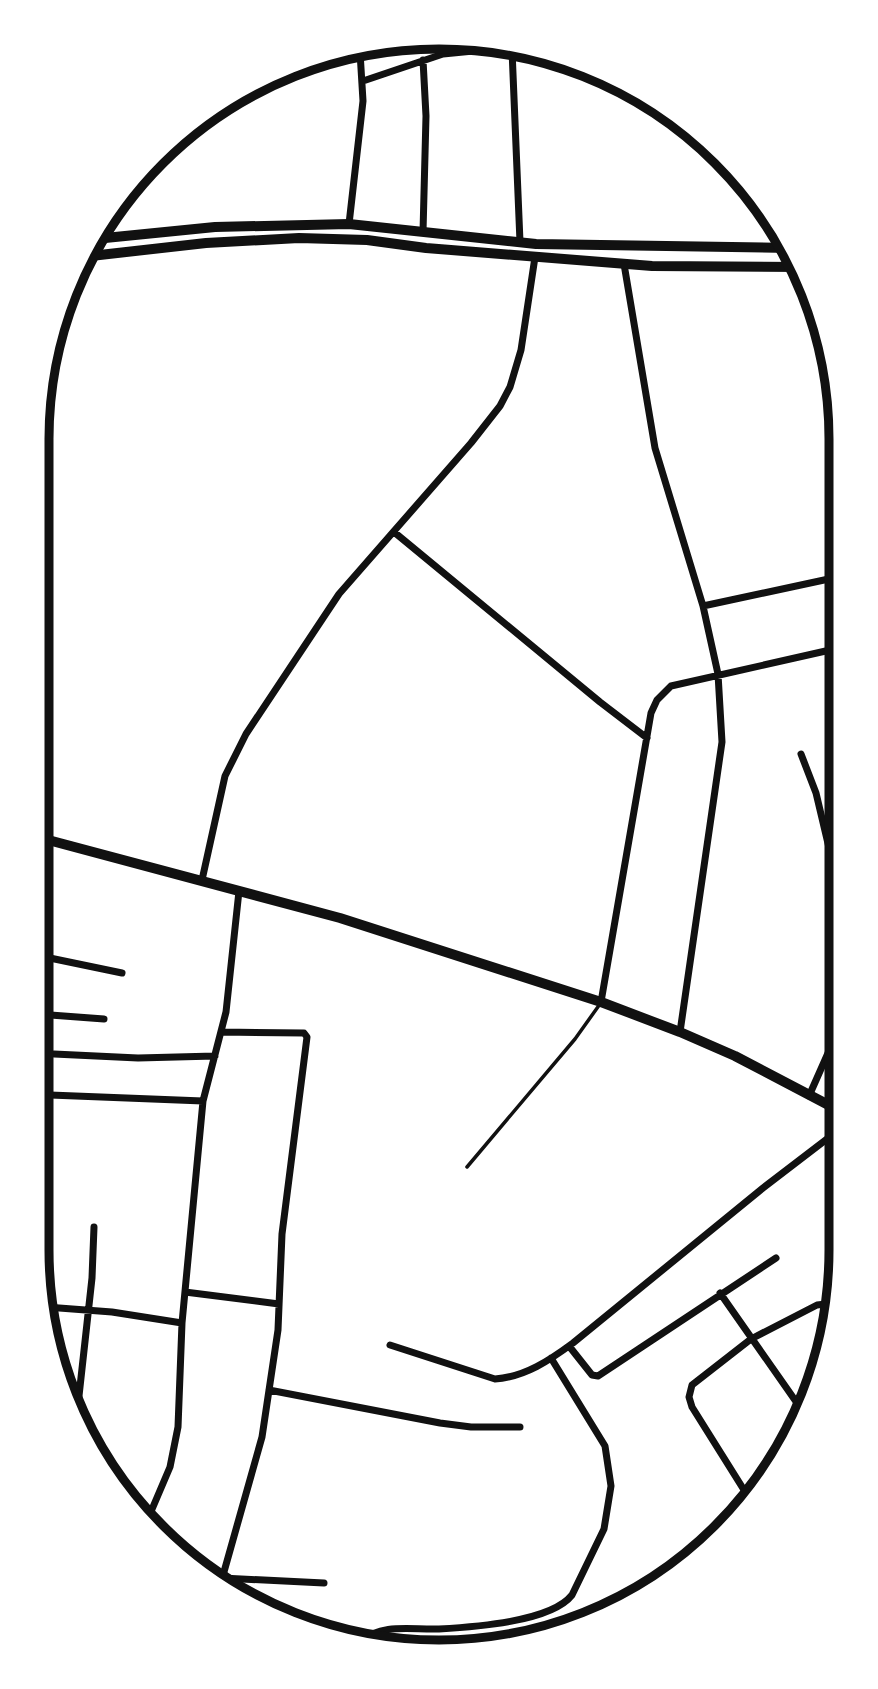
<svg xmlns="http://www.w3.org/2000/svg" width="878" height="1689" viewBox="0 0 878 1689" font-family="'Nunito Sans',sans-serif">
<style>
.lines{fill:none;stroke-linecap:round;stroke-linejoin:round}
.service{stroke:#111;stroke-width:3.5}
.minor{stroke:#111;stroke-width:7}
.tertiary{stroke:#111;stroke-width:10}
.secondary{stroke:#111;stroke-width:10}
.rim{fill:none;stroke:#111;stroke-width:9}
</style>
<rect width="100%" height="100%" fill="#fff"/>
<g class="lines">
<path class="service" d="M 467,1167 L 575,1039 L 600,1004"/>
<path class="minor" d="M 512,50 L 520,242
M 423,60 L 426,116 L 423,232
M 363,81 L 443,54 L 504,48
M 349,224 L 363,101 L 360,52
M 624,264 L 655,448 L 703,606 L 718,674 L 722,742 L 680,1032
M 394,532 L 600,702 L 647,738
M 703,606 L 838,577
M 801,754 L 816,793 L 839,890
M 202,880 L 225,776 L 246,734 L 339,594 L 471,443 L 500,406 L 510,387 L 521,350 L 535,257
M 37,928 L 43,935 L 42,952 L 45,957 L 122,973
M 601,1002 L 651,713 L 657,700 L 671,686 L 839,648
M 37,1014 L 104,1019
M 54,1054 L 138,1058 L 215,1056
M 50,1095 L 203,1101
M 809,1096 L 840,1026
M 185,1292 L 279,1304
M 720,1293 L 804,1413
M 46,1307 L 112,1312 L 182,1323
M 390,1345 L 495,1379 C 525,1377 550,1360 573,1343 L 763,1188 L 840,1129
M 569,1346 L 592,1375 L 598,1376 L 776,1258
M 269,1390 L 440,1423 L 471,1427 L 520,1427
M 77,1414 L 92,1278 L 94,1227
M 749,1498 L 692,1407 L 689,1397 L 692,1385 L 751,1339 L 817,1305 L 826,1304 L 832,1308
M 147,1521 L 170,1467 L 178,1427 L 182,1323 L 203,1101 L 226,1012 L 239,891
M 222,1578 L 324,1583
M 220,1586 L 262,1437 L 278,1330 L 282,1234 L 307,1037 L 304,1033 L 222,1032
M 361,1641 C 383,1623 411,1630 439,1629 C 473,1627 551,1622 572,1595 L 604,1529 L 611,1486 L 605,1446 L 551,1358"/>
<path class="tertiary" d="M 37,837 L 340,918 L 601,1002 L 680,1032 L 735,1056 L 840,1111"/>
<path class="secondary" d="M 95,239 L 215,227 L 349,224 L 536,244 L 791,248
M 82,257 L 206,243 L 299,238 L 367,240 L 426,248 L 652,266 L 801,267"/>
</g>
<path d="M0 0H878V1689H0ZM439 49H439A390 390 0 0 1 829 439V1250A390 390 0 0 1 439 1640H439A390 390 0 0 1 49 1250V439A390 390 0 0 1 439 49Z" fill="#fff" fill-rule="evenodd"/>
<path class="rim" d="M439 49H439A390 390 0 0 1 829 439V1250A390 390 0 0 1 439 1640H439A390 390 0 0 1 49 1250V439A390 390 0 0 1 439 49Z"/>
</svg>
